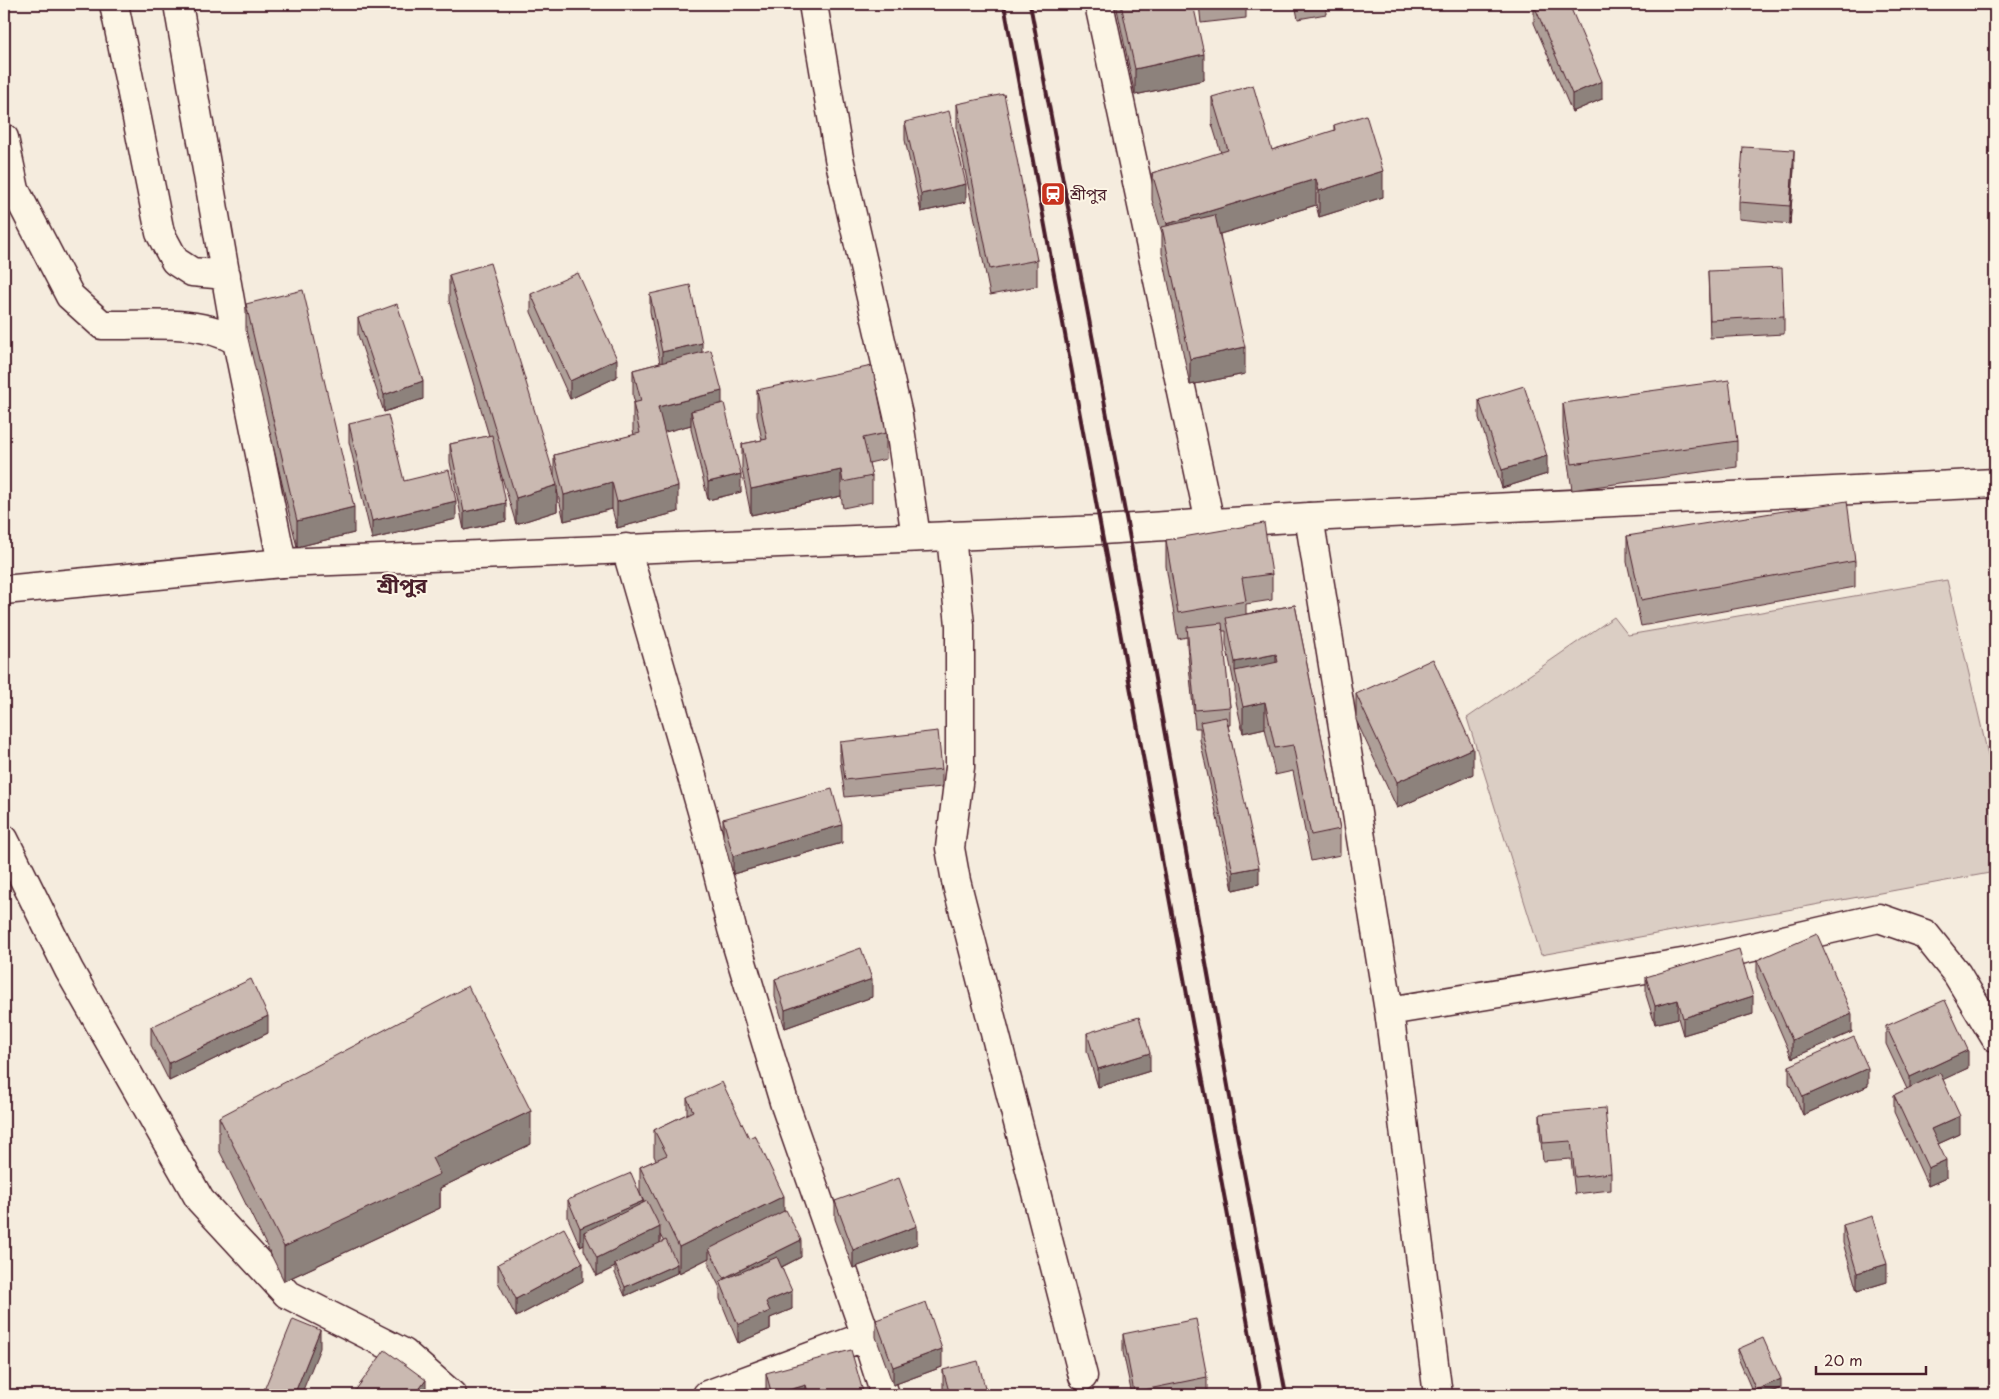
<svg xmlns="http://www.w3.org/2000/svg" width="1999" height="1399" viewBox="0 0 1999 1399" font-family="'Playpen Sans','Noto Sans Bengali',sans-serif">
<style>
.green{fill:#dbcec4;stroke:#927678}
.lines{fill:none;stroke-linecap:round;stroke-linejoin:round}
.minor-casing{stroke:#4a1f2b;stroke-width:31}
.major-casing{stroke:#4a1f2b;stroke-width:31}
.minor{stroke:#fcf5e5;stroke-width:28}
.major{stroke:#fcf5e5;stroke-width:28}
.rail{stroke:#4a1f2b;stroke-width:4}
.wall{fill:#ae9f98;stroke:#4a1f2b;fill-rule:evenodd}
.shaded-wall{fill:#8d827c;stroke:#4a1f2b}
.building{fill:#cab9b1;stroke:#4a1f2b}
.labels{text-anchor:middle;stroke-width:4;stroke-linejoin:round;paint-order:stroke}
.poi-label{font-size:16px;fill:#4a1f2b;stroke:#fcf5e5;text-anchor:start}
.district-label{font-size:21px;font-weight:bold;fill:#4a1f2b;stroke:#fcf5e5}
</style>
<rect width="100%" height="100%" fill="#f5ecde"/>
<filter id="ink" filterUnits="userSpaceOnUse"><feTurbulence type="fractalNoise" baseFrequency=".02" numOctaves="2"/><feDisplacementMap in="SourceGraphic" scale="10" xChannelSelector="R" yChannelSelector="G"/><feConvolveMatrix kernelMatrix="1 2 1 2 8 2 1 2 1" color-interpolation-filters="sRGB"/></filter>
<g filter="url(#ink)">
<path class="green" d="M 1947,580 L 1995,785 L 1995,872 L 1541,955 L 1467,718 L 1614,617 L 1628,635 Z"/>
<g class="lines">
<defs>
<path id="minor" d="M 114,4 L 160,233 L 175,261 L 192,272 L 226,275
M 178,4 L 237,341
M 813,4 L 839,158 L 898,415 L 916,537
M 1099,4 L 1210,523
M 4,138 L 15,190 L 70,296 L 102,325 C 145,326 199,318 237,341 L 282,563
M 1309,517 L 1389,1011 L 1438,1395
M 951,536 L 960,625 L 960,767 L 950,848 L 956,881 L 1083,1376
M 626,548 L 702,811 L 732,929 L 784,1102 L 866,1336 L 885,1395
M 4,839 L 69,970 L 200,1200 L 287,1294 L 404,1353 L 452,1395
M 1389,1011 L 1688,962 L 1879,918 L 1925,934 L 1957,974 L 1995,1037
M 707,1395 L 866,1336"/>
<path id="major" d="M 4,590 L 282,563 L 1101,530 L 1309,517 L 1995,483"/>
</defs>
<use href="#minor" class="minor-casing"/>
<use href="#major" class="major-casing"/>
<use href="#minor" class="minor"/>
<use href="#major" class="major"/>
<path class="rail" d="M 1004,4 L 1261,1395
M 1030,4 L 1128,528 L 1233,1114 L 1286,1395"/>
</g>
<path class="wall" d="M 1116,4 L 1193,4 L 1204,80 L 1135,95 Z
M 1199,4 L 1246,4 L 1246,18 L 1201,23 Z
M 1295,4 L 1326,4 L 1326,14 L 1298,19 Z
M 1534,5 L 1602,99 L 1572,112 L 1534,23 Z
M 1212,97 L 1272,150 L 1334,131 L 1334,125 L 1383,197 L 1319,217 L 1316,205 L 1220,234 L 1245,374 L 1190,385 L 1162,253 L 1162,233 L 1152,200 L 1152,173 L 1221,153 L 1212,124 Z
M 957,104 L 1037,260 L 1037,286 L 990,295 L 957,130 Z
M 905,122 L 966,202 L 921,212 L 905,140 Z
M 1794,168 L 1790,224 L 1739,219 L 1739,202 Z
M 1708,271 L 1784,316 L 1784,334 L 1710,338 Z
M 449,275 L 554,478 L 554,455 L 634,435 L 633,430 L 633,403 L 635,403 L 633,396 L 633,370 L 660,363 L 650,311 L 650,294 L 702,352 L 722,404 L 741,492 L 708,500 L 691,429 L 691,425 L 664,432 L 678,512 L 617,528 L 612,509 L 564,521 L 557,490 L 557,511 L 516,524 L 498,464 L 506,521 L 464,530 L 450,462 L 450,444 L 489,436 L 449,301 Z
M 531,294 L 617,377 L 570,399 L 531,312 Z
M 246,304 L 354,533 L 297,547 L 246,330 Z
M 358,318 L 423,399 L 384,412 L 358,335 Z
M 1994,383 L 1995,383 L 1995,449 L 1994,409 Z
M 757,390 L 886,433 L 886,459 L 869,463 L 872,476 L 872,502 L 843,508 L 841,496 L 751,515 L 742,470 L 742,444 L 762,440 L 757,416 Z
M 1479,400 L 1547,474 L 1502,488 L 1479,418 Z
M 1563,403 L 1737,441 L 1737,467 L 1572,490 L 1563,429 Z
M 349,424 L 404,481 L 456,519 L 372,539 L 349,442 Z
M 1627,536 L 1855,561 L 1855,587 L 1641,626 L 1627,562 Z
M 1166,540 L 1272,574 L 1272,600 L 1246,604 L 1246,614 L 1295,605 L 1340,829 L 1340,855 L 1311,861 L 1293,771 L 1275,775 L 1265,728 L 1243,733 L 1235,697 L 1235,688 L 1226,644 L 1226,631 L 1222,631 L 1230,707 L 1230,725 L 1228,725 L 1259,884 L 1233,890 L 1200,740 L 1200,728 L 1195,728 L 1187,645 L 1187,637 L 1178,639 L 1166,566 Z
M 1356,694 L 1473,774 L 1397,808 L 1356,720 Z
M 840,742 L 942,769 L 942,787 L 845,797 L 840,760 Z
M 723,819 L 842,843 L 733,874 L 723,837 Z
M 1757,960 L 1852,1032 L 1792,1058 L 1757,977 Z
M 1646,977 L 1753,1014 L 1683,1035 L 1678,1018 L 1655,1024 L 1646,995 Z
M 775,979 L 872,997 L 785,1028 L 775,997 Z
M 1886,1026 L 1968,1068 L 1943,1079 L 1960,1134 L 1938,1144 L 1946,1178 L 1928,1186 L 1894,1112 L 1894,1095 L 1907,1089 L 1886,1044 Z
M 151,1027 L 268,1033 L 169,1081 L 151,1045 Z
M 1087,1033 L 1150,1071 L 1098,1087 L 1087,1051 Z
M 1789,1066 L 1868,1086 L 1803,1115 L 1789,1083 Z
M 687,1098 L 784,1211 L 801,1257 L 782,1267 L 792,1309 L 770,1318 L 770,1329 L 738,1343 L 720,1299 L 720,1288 L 709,1266 L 709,1258 L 679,1273 L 677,1269 L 677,1273 L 625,1296 L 615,1273 L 615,1267 L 597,1276 L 584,1250 L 584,1244 L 580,1246 L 568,1218 L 568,1200 L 643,1203 L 644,1202 L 640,1193 L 640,1167 L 656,1160 L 654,1156 L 654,1130 L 687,1114 ZM 660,1235 L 664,1242 L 660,1243 Z
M 1540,1114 L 1611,1173 L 1611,1190 L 1575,1194 L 1571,1159 L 1543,1161 L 1540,1132 Z
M 219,1117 L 531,1144 L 440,1188 L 440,1208 L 284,1281 L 219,1150 Z
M 835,1201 L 917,1244 L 853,1268 L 835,1219 Z
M 1843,1225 L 1887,1282 L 1857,1291 L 1843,1243 Z
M 498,1264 L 583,1281 L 516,1317 L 498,1282 Z
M 876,1320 L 942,1367 L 893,1385 L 876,1337 Z
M 1123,1334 L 1207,1377 L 1207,1395 L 1132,1395 L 1123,1352 Z
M 1738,1349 L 1781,1388 L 1763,1395 L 1754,1395 L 1738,1358 Z
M 943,1370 L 987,1395 L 943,1395 Z
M 766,1373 L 864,1395 L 768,1395 L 766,1391 Z"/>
<path class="shaded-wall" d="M 1204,54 L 1204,80 L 1135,95 L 1135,69 Z
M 1602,81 L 1602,99 L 1572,112 L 1572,94 Z
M 1794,150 L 1794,168 L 1790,224 L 1790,206 Z
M 1383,171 L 1383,197 L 1319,217 L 1319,191 Z
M 1316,179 L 1316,205 L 1167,250 L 1167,224 Z
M 966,184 L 966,202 L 921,212 L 921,194 Z
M 702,343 L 702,361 L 662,370 L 662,352 Z
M 1245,347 L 1245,374 L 1190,385 L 1190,359 Z
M 617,359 L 617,377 L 570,399 L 570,381 Z
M 423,381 L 423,399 L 384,412 L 384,395 Z
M 722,391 L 722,417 L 691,411 L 691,425 L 658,434 L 658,407 Z
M 1547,456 L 1547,474 L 1502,488 L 1502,470 Z
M 841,470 L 841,496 L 751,515 L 751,489 Z
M 741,474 L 741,492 L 708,500 L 708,482 Z
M 612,482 L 612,509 L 564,521 L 564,495 Z
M 557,485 L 557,511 L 516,524 L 516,498 Z
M 678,486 L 678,512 L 617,528 L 617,502 Z
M 456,501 L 456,519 L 372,539 L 372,521 Z
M 506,503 L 506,521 L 464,530 L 464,512 Z
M 354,507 L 354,533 L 297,547 L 297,521 Z
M 1276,654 L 1276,680 L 1235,671 L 1235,662 Z
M 1265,702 L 1265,728 L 1243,733 L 1243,707 Z
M 1473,748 L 1473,774 L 1397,808 L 1397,782 Z
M 842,825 L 842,843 L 733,874 L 733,856 Z
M 1259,867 L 1259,884 L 1233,890 L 1233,872 Z
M 872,979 L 872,997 L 785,1028 L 785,1010 Z
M 1753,996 L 1753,1014 L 1683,1035 L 1683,1018 Z
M 1678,1000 L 1678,1018 L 1655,1024 L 1655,1006 Z
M 1852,1014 L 1852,1032 L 1792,1058 L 1792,1040 Z
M 268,1016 L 268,1033 L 169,1081 L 169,1063 Z
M 1968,1050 L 1968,1068 L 1910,1095 L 1910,1077 Z
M 1150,1053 L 1150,1071 L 1098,1087 L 1098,1069 Z
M 1868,1068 L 1868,1086 L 1803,1115 L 1803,1097 Z
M 531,1111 L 531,1144 L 440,1188 L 440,1208 L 284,1281 L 284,1247 L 432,1158 Z
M 1960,1116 L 1960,1134 L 1931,1147 L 1931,1129 Z
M 1946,1160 L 1946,1178 L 1928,1186 L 1928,1168 Z
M 784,1196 L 784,1223 L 709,1249 L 709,1258 L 679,1273 L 679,1247 Z
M 643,1201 L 643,1219 L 584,1232 L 584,1244 L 580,1246 L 580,1228 Z
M 917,1226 L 917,1244 L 853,1268 L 853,1250 Z
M 660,1227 L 660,1244 L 615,1264 L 615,1267 L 597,1276 L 597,1258 Z
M 801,1240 L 801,1257 L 726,1295 L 724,1290 L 724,1278 Z
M 583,1263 L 583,1281 L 516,1317 L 516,1299 Z
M 677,1264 L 677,1273 L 625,1296 L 625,1287 Z
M 1887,1264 L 1887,1282 L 1857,1291 L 1857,1273 Z
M 792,1291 L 792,1309 L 770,1318 L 770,1329 L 738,1343 L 738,1325 L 766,1302 Z
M 320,1330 L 320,1348 L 301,1395 L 294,1395 Z
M 942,1349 L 942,1367 L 893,1385 L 893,1367 Z
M 1781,1379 L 1781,1388 L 1763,1395 L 1756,1395 L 1756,1390 Z
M 426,1380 L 426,1395 L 415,1395 Z
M 806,1385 L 806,1395 L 772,1395 Z"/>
<path class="building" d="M 1121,4 L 1193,4 L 1204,54 L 1135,69 Z
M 1538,4 L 1569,4 L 1602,81 L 1572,94 L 1534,5 Z
M 1253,85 L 1272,150 L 1335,130 L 1334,125 L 1366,115 L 1383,171 L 1319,191 L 1316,179 L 1167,224 L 1152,173 L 1228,150 L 1212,97 Z
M 1004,94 L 1037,260 L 990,269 L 957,104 Z
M 949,111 L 966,184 L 921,194 L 905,122 Z
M 1743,147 L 1794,150 L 1790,206 L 1739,202 Z
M 1215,215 L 1245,347 L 1190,359 L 1162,227 Z
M 490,263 L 557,485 L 516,498 L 449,275 Z
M 1782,268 L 1784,316 L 1710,320 L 1708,271 Z
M 578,273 L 617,359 L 570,381 L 531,294 Z
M 690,285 L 702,343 L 662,352 L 650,294 Z
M 303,290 L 354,507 L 297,521 L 246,304 Z
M 397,304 L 423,381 L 384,395 L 358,318 Z
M 711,350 L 722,391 L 658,407 L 678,486 L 617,502 L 612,482 L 564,495 L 554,455 L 640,433 L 633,403 L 641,401 L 633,370 Z
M 872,366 L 886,433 L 863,438 L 872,476 L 843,482 L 841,470 L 751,489 L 742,444 L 767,439 L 757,390 Z
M 1729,380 L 1737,441 L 1572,464 L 1563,403 Z
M 1994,383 L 1995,383 L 1995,423 Z
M 1524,386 L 1547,456 L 1502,470 L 1479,400 Z
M 724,403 L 741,474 L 708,482 L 691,411 Z
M 388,415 L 404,481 L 449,470 L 456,501 L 372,521 L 349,424 Z
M 492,435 L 506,503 L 464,512 L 450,444 Z
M 1847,501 L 1855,561 L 1641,600 L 1627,536 Z
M 1264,523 L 1272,574 L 1242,578 L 1246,601 L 1178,613 L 1166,540 Z
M 1295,605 L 1340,829 L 1311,835 L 1293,745 L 1275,748 L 1265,702 L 1243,707 L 1235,671 L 1278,662 L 1276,654 L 1235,662 L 1226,618 Z
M 1222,623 L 1230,707 L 1195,710 L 1187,627 Z
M 1433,659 L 1473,748 L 1397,782 L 1356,694 Z
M 1226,717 L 1259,867 L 1233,872 L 1200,722 Z
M 938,731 L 942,769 L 845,780 L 840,742 Z
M 832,789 L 842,825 L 733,856 L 723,819 Z
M 1817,934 L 1852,1014 L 1792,1040 L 1757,960 Z
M 861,948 L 872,979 L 785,1010 L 775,979 Z
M 1739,949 L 1753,996 L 1683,1018 L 1678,1000 L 1655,1006 L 1646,977 Z
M 251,979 L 268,1016 L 169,1063 L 151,1027 Z
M 468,986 L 531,1111 L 432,1158 L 440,1174 L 284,1247 L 219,1117 Z
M 1945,1000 L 1968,1050 L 1910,1077 L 1886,1026 Z
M 1139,1017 L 1150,1053 L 1098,1069 L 1087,1033 Z
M 1854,1037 L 1868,1068 L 1803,1097 L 1789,1066 Z
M 1940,1073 L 1960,1116 L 1931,1129 L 1946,1160 L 1928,1168 L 1894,1095 Z
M 722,1082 L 749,1138 L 755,1135 L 784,1196 L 679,1247 L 640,1167 L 667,1155 L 654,1130 L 693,1111 L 687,1098 Z
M 1605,1108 L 1611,1173 L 1575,1177 L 1571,1141 L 1543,1143 L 1540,1114 Z
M 631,1173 L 643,1201 L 580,1228 L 568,1200 Z
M 899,1178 L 917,1226 L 853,1250 L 835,1201 Z
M 647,1201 L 660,1227 L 597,1258 L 584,1232 Z
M 786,1210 L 801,1240 L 724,1278 L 709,1249 Z
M 1873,1216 L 1887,1264 L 1857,1273 L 1843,1225 Z
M 564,1228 L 583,1263 L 516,1299 L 498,1264 Z
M 666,1240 L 677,1264 L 625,1287 L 615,1264 Z
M 777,1257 L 792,1291 L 766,1302 L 770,1311 L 738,1325 L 720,1281 Z
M 926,1302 L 942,1349 L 893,1367 L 876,1320 Z
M 293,1319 L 320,1330 L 294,1395 L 262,1395 Z
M 1196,1319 L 1207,1377 L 1134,1392 L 1123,1334 Z
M 1763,1338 L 1781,1379 L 1756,1390 L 1738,1349 Z
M 385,1350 L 426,1380 L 415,1395 L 352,1395 Z
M 851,1350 L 864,1395 L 809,1395 L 806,1385 L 772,1395 L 766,1373 Z
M 978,1361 L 987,1395 L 950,1395 L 943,1370 Z"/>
</g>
<defs>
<symbol id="station-square" viewBox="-11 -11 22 22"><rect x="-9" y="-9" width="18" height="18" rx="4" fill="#c8321e" stroke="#fcf5e5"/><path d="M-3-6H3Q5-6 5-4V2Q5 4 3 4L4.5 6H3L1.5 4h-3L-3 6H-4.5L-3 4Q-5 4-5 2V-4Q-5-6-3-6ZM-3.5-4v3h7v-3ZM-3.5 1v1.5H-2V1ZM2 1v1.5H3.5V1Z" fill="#fff"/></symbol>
</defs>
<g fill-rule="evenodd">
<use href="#station-square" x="1039" y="180" width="28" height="28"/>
</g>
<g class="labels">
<g class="poi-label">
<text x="1070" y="200">শ্রীপুর</text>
</g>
<g class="district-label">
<text x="402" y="593">শ্রীপুর</text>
</g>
</g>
<rect width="1999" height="1399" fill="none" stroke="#fcf5e5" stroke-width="20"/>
<rect x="10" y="10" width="1979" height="1379" fill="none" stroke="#4a1f2b" stroke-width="2" filter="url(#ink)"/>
<path d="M1816 1366v8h110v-8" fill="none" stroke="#4a1f2b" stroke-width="2.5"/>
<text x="1824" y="1366" font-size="15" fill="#4a1f2b" stroke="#fcf5e5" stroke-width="4" paint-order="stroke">20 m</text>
</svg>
